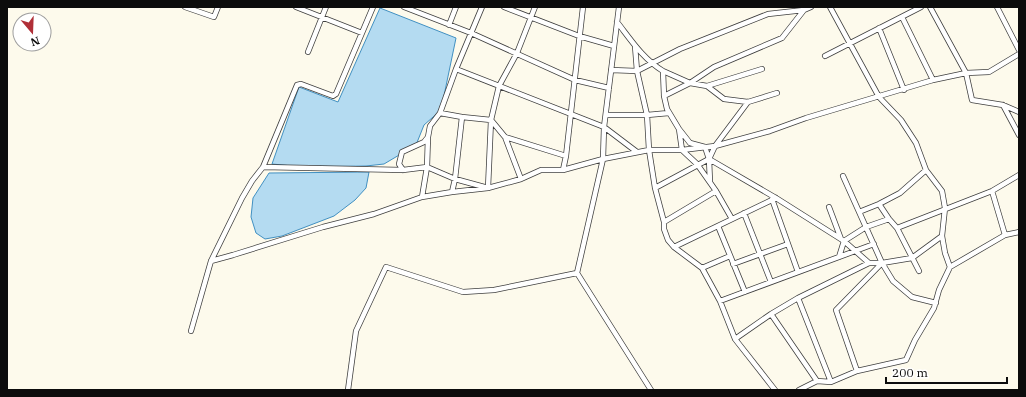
<svg xmlns="http://www.w3.org/2000/svg" width="1026" height="397" viewBox="0 0 1026 397" font-family="'IBM Plex Serif',serif">
<style>
.water{fill:#b4dbf1;stroke:#4190c2}
.lines{fill:none;stroke-linecap:round;stroke-linejoin:round}
.minor-casing{stroke:#3f3f3f;stroke-width:6}
.minor{stroke:#fff;stroke-width:4.5}
</style>
<rect width="100%" height="100%" fill="#fdfaec"/>
<path class="water" d="M 380,8 L 456,38 L 441,110 L 424,125 L 416,145 L 384,164 L 366,166 L 303,167 L 272,164 L 299,87 L 338,102 Z
M 369,172 L 366,188 L 355,200 L 334,216 L 282,236 L 265,239 L 256,233 L 251,217 L 253,198 L 269,173 Z"/>
<g class="lines">
<defs>
<path id="minor" d="M 185,7 L 214,17 L 218,7
M 296,7 L 362,33
M 404,7 L 471,33 L 575,80 L 609,88
M 504,7 L 579,36 L 614,46
M 830,7 L 879,97 L 901,120 L 916,143 L 926,170 L 942,191 L 945,208 L 942,236 L 945,253 L 950,267
M 930,7 L 966,73 L 972,100 L 1003,105 L 1019,112
M 997,7 L 1019,50
M 902,17 L 933,80
M 617,22 C 631,40 643,59 663,71 L 664,96 L 667,109 L 679,129 L 682,150 L 697,164 L 716,191 L 732,219
M 449,25 L 456,7
M 879,28 L 904,90
M 635,46 L 637,71 L 647,115 L 649,150 L 655,188 L 664,222 L 664,229 L 668,240 L 674,247 L 702,268 L 720,301 L 735,339 L 775,390
M 308,52 L 326,7
M 825,56 L 921,7
M 456,69 L 604,127 L 637,152
M 611,70 L 637,71 L 680,49 L 768,14 L 804,10 L 811,7
M 663,71 L 690,83 L 707,86 L 724,99 L 748,102 L 777,93
M 707,86 L 762,69
M 664,96 L 690,83 L 714,67 L 782,38 L 804,10
M 1003,105 L 1019,135
M 440,113 L 462,117 L 491,120 L 505,137 L 521,179
M 606,115 L 647,115 L 669,113
M 679,129 L 690,143 L 705,147 L 709,159 L 776,198 L 844,241 L 869,263
M 505,137 L 566,156
M 263,167 L 403,170 L 427,167 L 455,179 L 488,188 L 491,120 L 499,86 L 517,53 L 535,7
M 403,170 L 399,164 L 402,152 L 424,142 L 428,137 L 430,126 L 440,113 L 456,69 L 482,7
M 563,170 L 566,156 L 583,7
M 843,176 L 882,263 L 893,281 L 912,297 L 936,303
M 710,182 L 709,159 L 715,146 L 748,102
M 655,188 L 709,159
M 992,191 L 1005,235
M 452,192 L 455,179 L 462,117
M 422,197 L 427,167 L 428,137
M 772,199 L 798,272
M 879,204 L 889,219 L 897,228 L 919,271
M 829,207 L 841,239
M 859,212 L 879,204 L 900,193 L 926,170
M 744,213 L 771,282
M 664,222 L 716,191
M 718,226 L 745,292
M 897,228 L 992,191 L 1019,175
M 674,247 L 776,198
M 839,257 L 844,241 L 866,227 L 889,219
M 211,261 L 233,255 L 323,227 L 374,214 L 422,197 L 452,192 L 488,188 L 521,179 L 541,170 L 563,170 L 603,159 L 649,150 L 682,150 L 715,146 L 770,131 L 806,118 L 933,80 L 966,73 L 989,72 L 1019,54
M 733,264 L 788,244
M 702,268 L 730,256
M 577,273 L 603,159 L 604,127 L 619,7
M 798,298 L 831,382
M 720,301 L 874,244
M 771,314 L 817,381
M 191,331 L 211,261 L 242,198 L 252,181 L 263,167 L 297,85 L 301,84 L 333,96 L 336,94 L 373,7
M 735,339 L 771,314 L 798,298 L 869,263 L 882,263 L 912,258 L 942,236
M 857,371 L 836,310 L 882,263
M 348,390 L 356,331 L 386,267 L 463,292 L 494,290 L 577,273 L 651,390
M 799,390 L 817,381 L 831,382 L 857,371 L 906,360 L 915,340 L 934,308 L 939,290 L 950,267 L 1005,235 L 1019,232"/>
</defs>
<use href="#minor" class="minor-casing"/>
<use href="#minor" class="minor"/>
</g>
<rect width="1026" height="397" fill="none" stroke="#0c0c0c" stroke-width="16"/>
<g transform="translate(32 32) rotate(161)"><circle r="19" fill="#ffffff" stroke="#9e9e9e"/>
<path d="M0-3L7 15L0 10L-7 15Z" fill="#b02f37"/>
<text y="-6" font-size="11" font-weight="bold" text-anchor="middle" fill="#0c0c0c">N</text>
</g>
<path d="M886 377v6h121v-6" fill="none" stroke="#0c0c0c" stroke-width="2"/>
<text x="892" y="377" font-size="12" fill="#0c0c0c" stroke="#ffffff" stroke-width="3" paint-order="stroke">200 m</text>
</svg>
